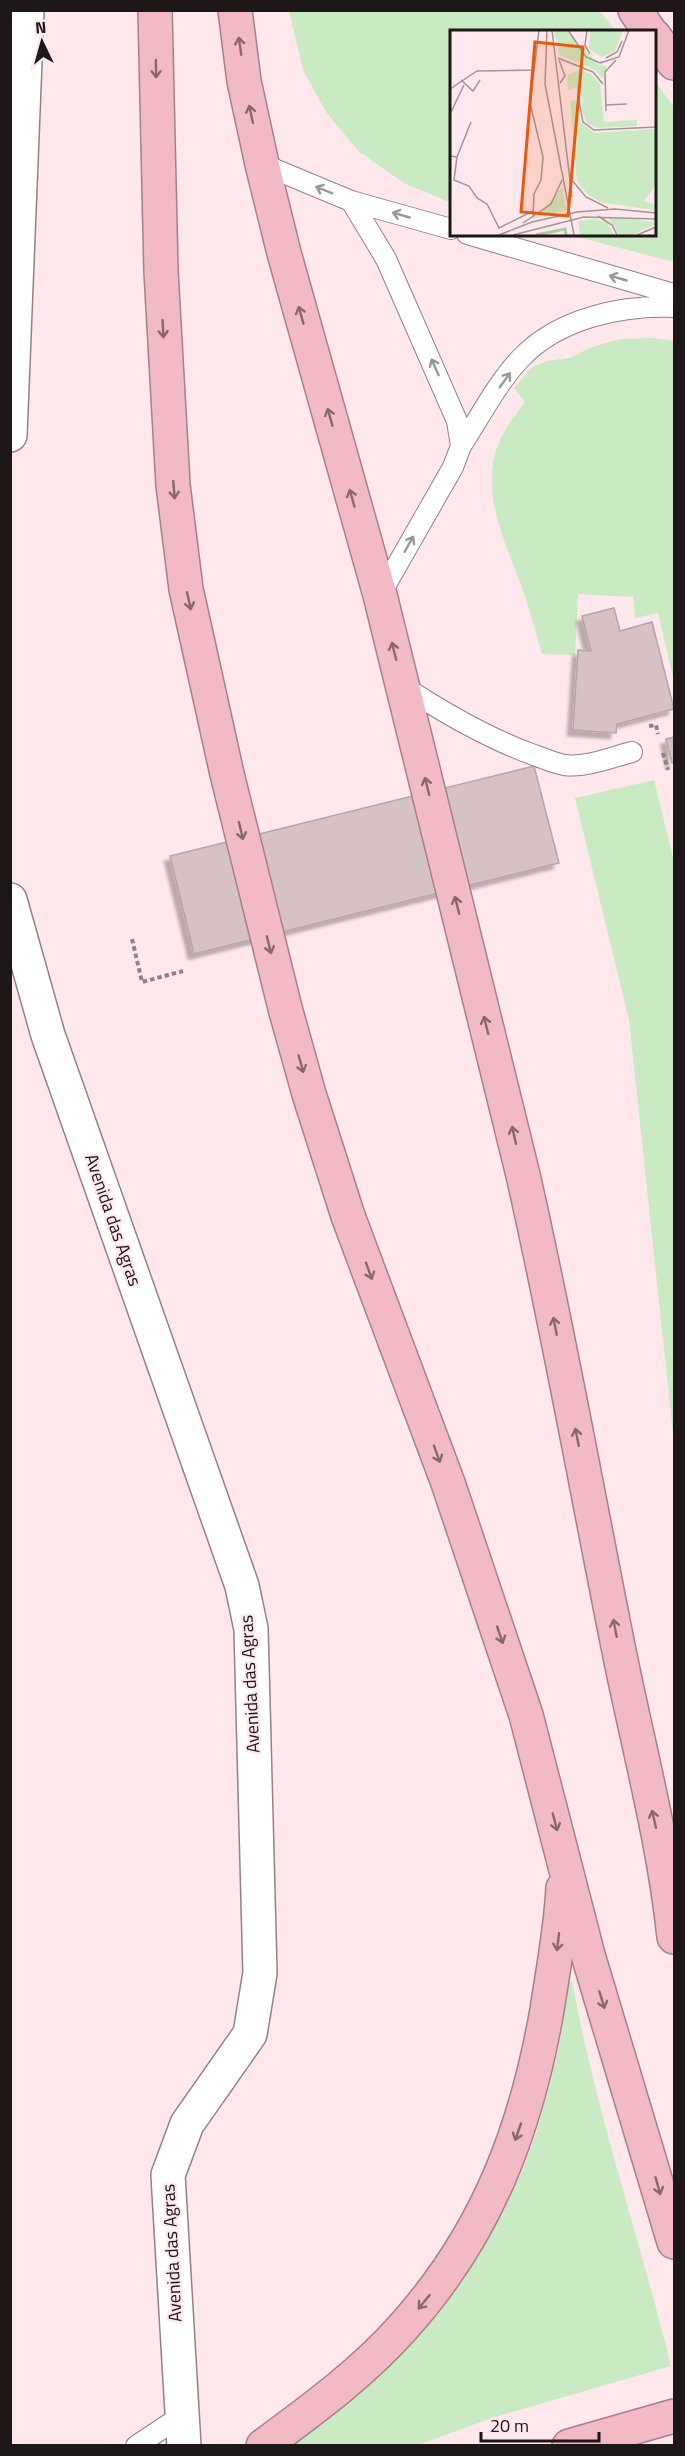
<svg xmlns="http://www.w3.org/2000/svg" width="685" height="2456" viewBox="0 0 685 2456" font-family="'Titillium Web',sans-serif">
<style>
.green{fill:#caeac4}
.building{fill:#d6c1c4;stroke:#b8a3a7;stroke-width:1.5;filter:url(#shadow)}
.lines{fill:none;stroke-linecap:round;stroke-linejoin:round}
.service-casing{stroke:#958184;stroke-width:22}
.minor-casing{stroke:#958184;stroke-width:36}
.motorway-casing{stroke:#a78188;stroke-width:36}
.path{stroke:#918285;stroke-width:4;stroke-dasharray:4.5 3;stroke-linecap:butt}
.service{stroke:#fff;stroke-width:20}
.minor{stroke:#fff;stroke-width:33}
.motorway{stroke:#f1bac4;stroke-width:33}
.oneway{stroke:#88686e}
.oneway2{stroke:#9a9797}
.labels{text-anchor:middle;stroke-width:4.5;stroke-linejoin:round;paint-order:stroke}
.street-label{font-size:18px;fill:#1e1718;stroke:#fee8ec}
.inset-river{fill:none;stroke:#a9cda3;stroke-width:3}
.inset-road{fill:none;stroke:#a49497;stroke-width:1.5}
.view{fill:#e8590c;fill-opacity:0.15;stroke:#e8590c;stroke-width:3}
.inset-edge{fill:none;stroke:#1e1718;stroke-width:3}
</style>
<defs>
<filter id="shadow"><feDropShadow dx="-5.5" dy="5.5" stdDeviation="1.5" flood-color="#0004"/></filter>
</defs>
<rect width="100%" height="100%" fill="#fee8ec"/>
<path class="green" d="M 289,11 L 600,11 L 616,31 L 451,32 L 451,203 L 404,183 L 358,151 L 326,112 L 303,70 Z
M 654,80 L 674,107 L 674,262 L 566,234 L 654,234 Z
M 653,338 L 674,341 L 674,682 L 658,613 L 635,618 L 633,597 L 578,594 L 575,655 L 542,654 C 536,634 531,615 525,596 C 510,553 484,505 494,458 C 499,436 512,419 525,402 L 514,388 L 532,367 L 547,361 L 569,358 L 592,347 L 620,339 Z
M 654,780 L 674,861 L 674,1443 L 629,1020 L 575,798 Z
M 568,1982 L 572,1982 L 573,1986 C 597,2115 640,2239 671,2366 L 492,2418 L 418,2445 L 291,2446 C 406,2368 500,2254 540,2120 C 548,2093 555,2064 561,2036 C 564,2019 563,1999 568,1982 Z"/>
<path class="building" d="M 614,608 L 620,631 L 652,622 L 674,709 L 617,724 L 616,733 L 573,730 L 578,650 L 591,651 L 582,616 Z
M 674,737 L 674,762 L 672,763 L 666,739 Z
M 534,766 L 559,863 L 194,954 L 170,856 Z"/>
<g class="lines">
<defs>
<path id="service" d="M 262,164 L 351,201 L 386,259 L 457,421 L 461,446 L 453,467 L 380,595
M 351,201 L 451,229
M 467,234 L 674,294
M 461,446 C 480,417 497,383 521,358 C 559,318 622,305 674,307
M 403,686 C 444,713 487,738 534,755 C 543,758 554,763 564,765 C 586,768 612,757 632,752
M 136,2446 L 181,2416"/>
<path id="minor" d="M 10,435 L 27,10
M 10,900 L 48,1035 L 242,1586 L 251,1629 L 260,1973 L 250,2034 L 187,2124 L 168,2175 L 184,2446"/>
<path id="motorway" d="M 155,10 L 161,271 L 173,485 L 186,589 L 227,774 L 285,1008 L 309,1094 L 348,1216 L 448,1483 L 526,1715 L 588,1955 L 674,2242
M 235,10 L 244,81 L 262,164 L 284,253 L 380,595 L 523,1175 C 559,1333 587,1492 619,1651 C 638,1746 664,1841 674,1937
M 635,10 L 650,32
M 654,36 L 674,63
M 263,2446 C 313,2409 364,2372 405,2325 C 487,2233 526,2130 547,2010 C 553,1970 561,1929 563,1888
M 569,2446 L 674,2416"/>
</defs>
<use href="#service" class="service-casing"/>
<use href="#minor" class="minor-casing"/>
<use href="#motorway" class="motorway-casing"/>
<path class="path" d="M 649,726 L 656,725 L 658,734
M 663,753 L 668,770
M 132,939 L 142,982 L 183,971"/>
<use href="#service" class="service"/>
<use href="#minor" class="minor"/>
<use href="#motorway" class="motorway"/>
</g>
<defs><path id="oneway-shaft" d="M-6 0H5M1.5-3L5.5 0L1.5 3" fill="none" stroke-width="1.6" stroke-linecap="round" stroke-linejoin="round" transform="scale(1.5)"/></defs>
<g class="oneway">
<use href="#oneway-shaft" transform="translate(240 46) rotate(-98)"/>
<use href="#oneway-shaft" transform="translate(156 69) rotate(89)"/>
<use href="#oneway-shaft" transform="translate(251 114) rotate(-102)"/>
<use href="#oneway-shaft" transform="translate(301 315) rotate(-106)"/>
<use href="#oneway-shaft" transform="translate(163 329) rotate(87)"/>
<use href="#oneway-shaft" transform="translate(330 417) rotate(-106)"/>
<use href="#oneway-shaft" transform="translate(174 490) rotate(85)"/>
<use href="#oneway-shaft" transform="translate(352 498) rotate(-106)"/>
<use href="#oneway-shaft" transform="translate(189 601) rotate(77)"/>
<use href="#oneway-shaft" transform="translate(394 651) rotate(-104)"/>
<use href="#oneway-shaft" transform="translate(427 786) rotate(-104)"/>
<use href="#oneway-shaft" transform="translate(241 831) rotate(77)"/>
<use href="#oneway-shaft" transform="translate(457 905) rotate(-104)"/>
<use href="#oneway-shaft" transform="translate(269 945) rotate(76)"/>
<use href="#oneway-shaft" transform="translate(486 1025) rotate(-104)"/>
<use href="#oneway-shaft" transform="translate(301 1064) rotate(74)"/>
<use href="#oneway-shaft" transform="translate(514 1135) rotate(-103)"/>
<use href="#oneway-shaft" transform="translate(369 1271) rotate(70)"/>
<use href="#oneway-shaft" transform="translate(555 1326) rotate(-101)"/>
<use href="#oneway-shaft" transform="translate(577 1437) rotate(-101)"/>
<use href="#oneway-shaft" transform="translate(437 1454) rotate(70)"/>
<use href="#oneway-shaft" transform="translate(615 1628) rotate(-101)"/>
<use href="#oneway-shaft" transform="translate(500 1635) rotate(71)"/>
<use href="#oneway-shaft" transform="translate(654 1819) rotate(-103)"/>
<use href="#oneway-shaft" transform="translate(555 1822) rotate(75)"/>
<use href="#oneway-shaft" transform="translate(558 1942) rotate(97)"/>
<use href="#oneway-shaft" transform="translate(602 2000) rotate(73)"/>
<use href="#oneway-shaft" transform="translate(518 2132) rotate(109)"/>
<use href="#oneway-shaft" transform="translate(658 2186) rotate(74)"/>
<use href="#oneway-shaft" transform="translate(424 2302) rotate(129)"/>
</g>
<g class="oneway2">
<use href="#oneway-shaft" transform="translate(324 190) rotate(-158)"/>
<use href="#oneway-shaft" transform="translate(401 215) rotate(-164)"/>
<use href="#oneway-shaft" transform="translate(618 278) rotate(-164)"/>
<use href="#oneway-shaft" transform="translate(435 367) rotate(-114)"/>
<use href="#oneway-shaft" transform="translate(505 380) rotate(-54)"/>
<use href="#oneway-shaft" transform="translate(409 544) rotate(-60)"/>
</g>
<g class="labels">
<g class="street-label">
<text transform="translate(113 1220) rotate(71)" y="6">Avenida das Agras</text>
<text transform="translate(250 1684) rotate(-93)" y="6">Avenida das Agras</text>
<text transform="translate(172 2253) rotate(-93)" y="6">Avenida das Agras</text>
</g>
</g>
<g transform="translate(450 30)">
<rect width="206" height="206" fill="#fee8ec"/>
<path d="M 104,0 L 116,0 L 149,35 L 157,36 L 153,49 L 145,40 L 109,25 ZM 140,0 L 173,0 L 165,21 L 152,27 L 139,19 ZM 129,40 L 141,44 L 150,53 L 154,92 L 187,90 L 187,96 L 147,98 L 137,93 L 131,78 L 133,68 L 125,57 L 119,61 L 117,53 L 118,45 ZM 126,70 L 131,93 L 145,103 L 205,99 L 205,156 L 194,171 L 205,175 L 205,180 L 153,173 L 138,165 L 127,151 L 120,71 ZM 112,157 L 117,180 L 78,190 L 91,183 ZM 158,187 L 205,192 L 205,194 L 183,205 L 169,205 ZM 146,189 L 157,192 L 164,205 L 130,205 L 128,191 Z" fill="#caeac4"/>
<path class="inset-river" d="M 86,205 L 115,199 L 116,205"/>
<path class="inset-road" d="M 97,0 L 95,54 L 124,205M 102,0 L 122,167M 118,0 L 136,27 L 150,33 L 169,27 L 179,0M 137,0 L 135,15 L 140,24M 108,28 L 143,42 L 153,54M 156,28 L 167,22 L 172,11M 109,30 L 115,46 L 110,53M 11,50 L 23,61 L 30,50M 0,59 L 27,41 L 84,40M 129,71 L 133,92 L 144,100 L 206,97M 156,75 L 177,74M 156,81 L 155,42 L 166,30M 0,84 L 14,55M 0,126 L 7,127 L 21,92M 7,127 L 4,150 L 19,156 L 27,168 L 37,174 L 49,198 L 83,181M 121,149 L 136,167 L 158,178M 148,186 L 162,195 L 167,205M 83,187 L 84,164 L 91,150 L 93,127 L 80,73 L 89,0M 73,193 L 101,174 L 112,150M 49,205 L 82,192 L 127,182 L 165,179 L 206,183M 63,205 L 134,187 L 206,189M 187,205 L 206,197"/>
<path class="view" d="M 85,12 L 133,17 L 118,186 L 71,182 Z"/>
<rect width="206" height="206" class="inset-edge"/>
</g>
<rect width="685" height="2456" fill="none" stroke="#1e1718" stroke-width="24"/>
<g transform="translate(42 42) rotate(355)" stroke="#fee8ec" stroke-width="4.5" paint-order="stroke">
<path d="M0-4.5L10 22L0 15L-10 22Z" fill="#1e1718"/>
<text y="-9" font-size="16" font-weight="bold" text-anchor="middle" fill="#1e1718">N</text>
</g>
<path d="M481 2432v9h118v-9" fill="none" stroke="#1e1718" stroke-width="3"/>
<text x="490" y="2432" font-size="18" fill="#1e1718" stroke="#fee8ec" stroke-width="4.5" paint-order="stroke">20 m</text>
</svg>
